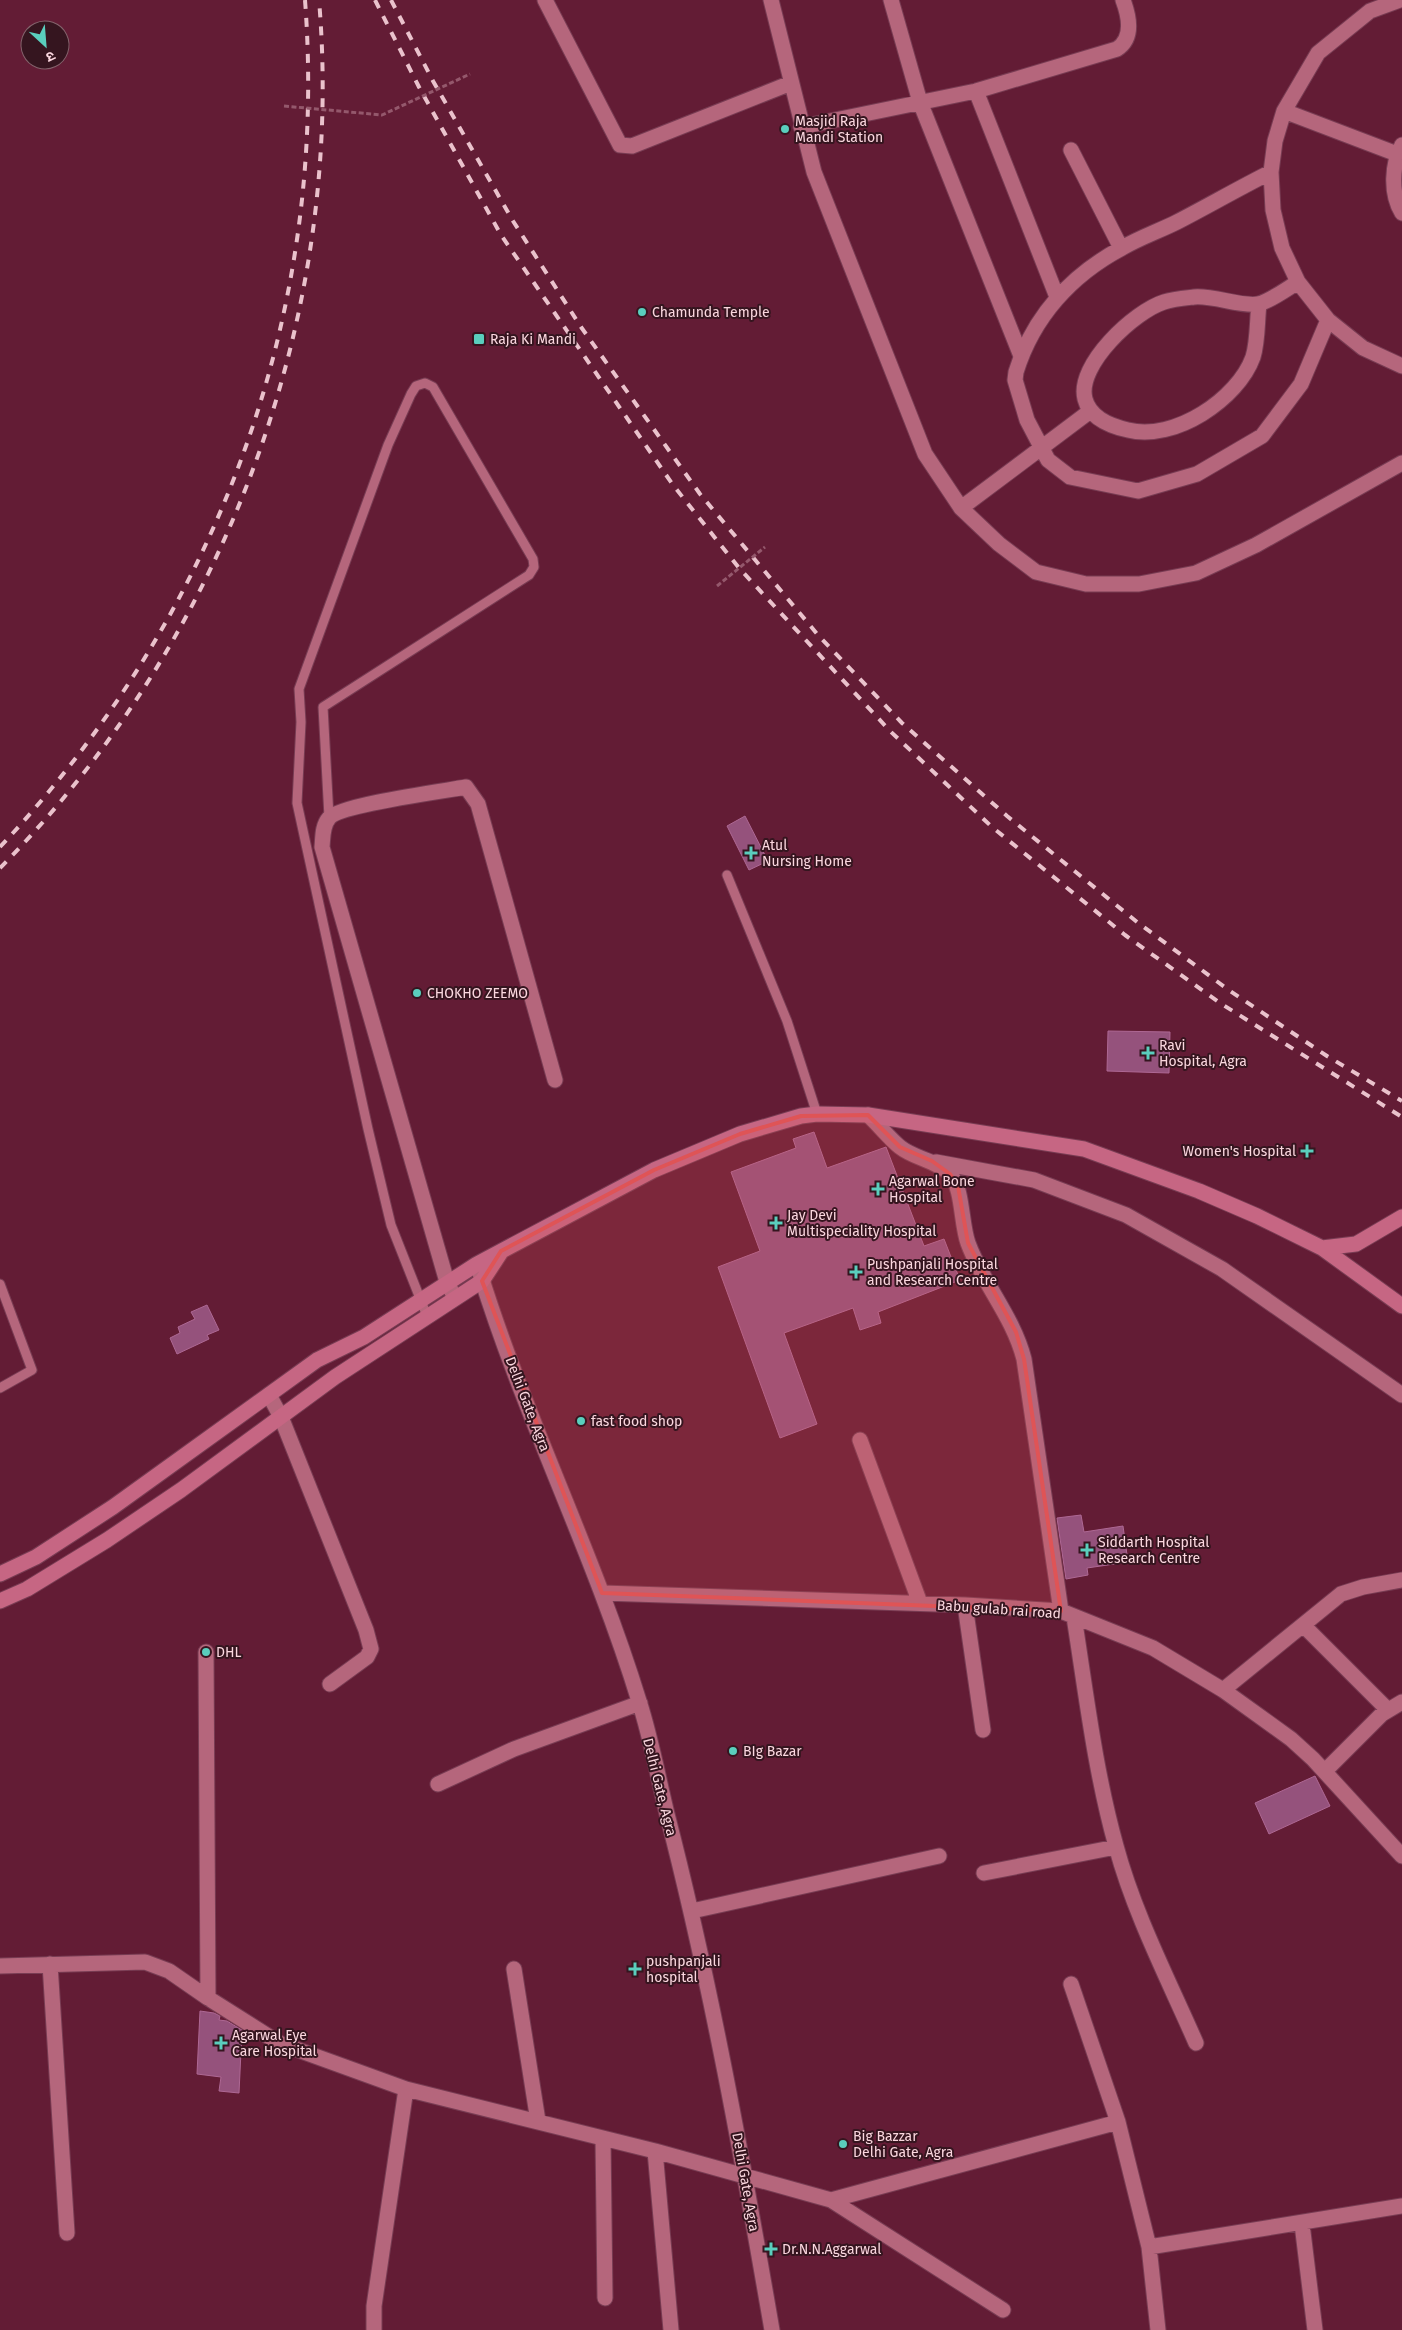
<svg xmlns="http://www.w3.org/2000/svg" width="1402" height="2330" viewBox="0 0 1402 2330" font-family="'Fira Sans','Noto Sans Devanagari',sans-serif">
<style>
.building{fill:#95527c;stroke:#ae6894}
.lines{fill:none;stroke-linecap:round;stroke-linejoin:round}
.lane-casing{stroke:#783c53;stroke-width:11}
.street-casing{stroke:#783c53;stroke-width:17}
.secondary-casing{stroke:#783c53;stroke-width:17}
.lane{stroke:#b5667c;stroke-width:9}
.street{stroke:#b5667c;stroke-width:15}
.secondary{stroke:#c66683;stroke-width:15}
.rail{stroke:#eac2cc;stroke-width:4;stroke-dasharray:9 9;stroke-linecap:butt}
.path-bridge{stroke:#94586c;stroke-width:3;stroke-dasharray:5 2.5;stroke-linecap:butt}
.marked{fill:#df5456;fill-opacity:0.2;stroke:#df5456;stroke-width:4;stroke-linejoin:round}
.poi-dot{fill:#5acebd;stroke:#35151f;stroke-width:2}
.labels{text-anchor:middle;stroke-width:4;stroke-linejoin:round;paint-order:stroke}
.poi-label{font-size:14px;fill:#fbd7df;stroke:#35151f;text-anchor:start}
.street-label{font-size:14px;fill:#fbd7df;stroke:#35151f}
</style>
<rect width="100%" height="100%" fill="#631c35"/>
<path class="building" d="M 745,816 L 768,861 L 749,870 L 727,826 Z
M 1108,1031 L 1170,1032 L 1169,1073 L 1107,1071 Z
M 814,1132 L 827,1168 L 886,1147 L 924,1246 L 944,1239 L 960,1280 L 878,1312 L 881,1323 L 860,1330 L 853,1308 L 784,1333 L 817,1424 L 780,1438 L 718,1267 L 760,1251 L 731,1172 L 796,1148 L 793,1139 Z
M 207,1305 L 219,1330 L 207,1335 L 209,1339 L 177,1354 L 170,1338 L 180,1333 L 178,1327 L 195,1319 L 191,1312 Z
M 1081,1515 L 1084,1532 L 1123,1526 L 1128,1562 L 1087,1568 L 1088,1575 L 1066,1579 L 1057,1518 Z
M 1315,1776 L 1330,1806 L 1269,1834 L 1255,1803 Z
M 200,2011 L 214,2013 L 220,2016 L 219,2020 L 227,2021 L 242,2030 L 239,2093 L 219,2091 L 221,2077 L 197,2074 Z"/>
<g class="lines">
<defs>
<path id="lane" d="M 329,817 L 323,707 L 529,575 L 534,567 L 533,559 L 433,387 L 425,383 L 416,386 L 411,394 L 388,445 L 299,689 L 301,722 L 297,803 L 368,1129 L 391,1225 L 427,1316
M 727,875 L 787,1021 L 817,1114
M 0,1284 L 32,1370 L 0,1388"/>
<path id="street" d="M 545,0 L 620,145 L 632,146 L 791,83
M 771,0 L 814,172 L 925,454 L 961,508 L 999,544 L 1036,572 L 1086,584 L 1139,584 L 1196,573 L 1256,545 L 1402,463
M 891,0 L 920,102 L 1021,356
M 1400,0 L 1370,11 L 1318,53 L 1284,111 L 1275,141 L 1271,172 L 1273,210 L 1282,248 L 1298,282 L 1328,320 L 1363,348 L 1402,366
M 976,91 L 1057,297
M 1284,111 L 1397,154
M 801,127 L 976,91 L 1117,49 C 1134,38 1129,16 1123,0
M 1402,145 C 1392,164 1390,193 1402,213
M 1071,150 L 1121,248
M 1271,172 C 1239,188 1208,206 1177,222 C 1159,231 1139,238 1122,248 C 1071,275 1033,317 1016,372 L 1015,380 L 1027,420 L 1048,460 L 1070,477 L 1138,491 L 1197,474 L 1262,436 L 1301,384 L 1328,320
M 1259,304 C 1257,320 1258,341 1253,357 C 1238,399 1174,442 1128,430 C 1110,426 1090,418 1085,399 C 1076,365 1135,311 1164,302 C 1173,299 1185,298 1194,297 C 1213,295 1241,307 1258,304 C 1269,302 1288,288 1298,282
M 961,508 L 1089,412
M 868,1115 C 879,1125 889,1138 900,1147 C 915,1159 936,1160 950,1174 C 963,1188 961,1224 968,1243 C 983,1284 1013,1316 1024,1359 L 1061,1611
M 936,1162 L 1034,1180 L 1126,1215 L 1222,1269 L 1402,1395
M 479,1270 C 524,1416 594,1554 639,1701 C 651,1738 658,1777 667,1814 C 711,1984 742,2157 772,2330
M 455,1298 L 447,1282 L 322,847 C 323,838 322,826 329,818 C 339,805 444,791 466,787 L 478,804 L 555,1080
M 269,1395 L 281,1417 L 366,1630 L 371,1649 L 367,1657 L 330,1684
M 860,1440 L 920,1603
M 602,1593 L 965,1605 L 1061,1611 L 1153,1648 L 1223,1690 L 1291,1739 L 1313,1759 L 1402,1856
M 965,1605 L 983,1730
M 1074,1617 C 1086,1693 1095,1771 1116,1846 C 1134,1913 1168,1979 1196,2043
M 1303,1625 L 1388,1710
M 206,1652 L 208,1998
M 1223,1690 L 1341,1594 L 1363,1587 L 1402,1580
M 1325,1771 L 1382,1714 L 1402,1702
M 438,1784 L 514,1749 L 640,1703
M 984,1873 L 1116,1847
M 692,1911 L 939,1856
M 50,1964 L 67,2233
M 0,1966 L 145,1962 L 169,1971 L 208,1998 L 279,2043 L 406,2089 L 655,2151 L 831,2200 L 1003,2310
M 514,1969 L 538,2121
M 1071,1984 L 1118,2122 L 1149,2247 L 1158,2330
M 603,2139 L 605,2298
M 655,2151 L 671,2330
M 831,2200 L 1118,2122
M 1302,2224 L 1315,2330
M 1149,2247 L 1402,2206
M 374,2330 L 374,2306 L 406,2089"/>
<path id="secondary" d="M 1322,1248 L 1402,1306
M 0,1574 L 36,1557 L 113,1507 L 317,1360 L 364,1337 L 477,1264 L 654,1170 L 740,1134 L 801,1116 L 817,1114 L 868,1115 L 1084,1149 L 1199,1191 L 1257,1216 L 1322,1248 L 1356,1244 L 1402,1217
M 0,1601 L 27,1589 L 107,1540 L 181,1490 L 335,1377 L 482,1281 L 501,1252"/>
</defs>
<use href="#lane" class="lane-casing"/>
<use href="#street" class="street-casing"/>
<use href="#secondary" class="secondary-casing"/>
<use href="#lane" class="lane"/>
<use href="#street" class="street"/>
<use href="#secondary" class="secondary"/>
<path class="rail" d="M 375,0 L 419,87 L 501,235 L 673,485 L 739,568 L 890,731 L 992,827 L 1125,935 L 1220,1003 L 1402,1117
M 391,0 L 433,81 L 513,221 L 581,327 L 700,494 L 818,635 L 902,723 L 1007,816 L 1137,922 L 1230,991 L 1327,1056 L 1402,1101
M 0,847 C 216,617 329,316 305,0
M 0,868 C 223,643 346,317 319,0"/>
<path class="path-bridge" d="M 284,106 L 382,115 L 470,74
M 717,586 L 765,547"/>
</g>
<path class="marked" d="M 868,1115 L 900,1147 L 932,1161 L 950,1174 L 958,1186 L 968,1243 L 1016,1332 L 1024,1359 L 1061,1611 L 602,1593 L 482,1281 L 501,1251 L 654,1170 L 740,1134 L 801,1116 Z"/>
<g class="poi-dot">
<circle cx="785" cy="129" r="5"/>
<circle cx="642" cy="312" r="5"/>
<rect x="473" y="333" width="12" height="12" rx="2.5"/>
<path d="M748.5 845.5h5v5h5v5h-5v5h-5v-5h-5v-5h5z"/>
<circle cx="417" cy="993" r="5"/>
<path d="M1145.5 1045.5h5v5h5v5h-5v5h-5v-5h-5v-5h5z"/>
<path d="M1304.5 1143.5h5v5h5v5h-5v5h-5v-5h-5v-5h5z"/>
<path d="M875.5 1181.5h5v5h5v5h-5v5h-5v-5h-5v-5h5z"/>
<path d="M773.5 1215.5h5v5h5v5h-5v5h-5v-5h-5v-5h5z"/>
<path d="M853.5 1264.5h5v5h5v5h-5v5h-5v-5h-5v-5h5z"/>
<circle cx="581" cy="1421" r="5"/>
<path d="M1084.5 1542.5h5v5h5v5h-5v5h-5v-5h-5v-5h5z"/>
<circle cx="206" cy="1652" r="5"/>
<circle cx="733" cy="1751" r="5"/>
<path d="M632.5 1961.5h5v5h5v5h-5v5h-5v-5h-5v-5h5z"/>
<path d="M218.5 2035.5h5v5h5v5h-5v5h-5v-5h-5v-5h5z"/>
<circle cx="843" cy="2144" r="5"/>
<path d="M768.5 2241.5h5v5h5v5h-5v5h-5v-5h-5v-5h5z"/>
</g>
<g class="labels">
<g class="poi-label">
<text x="795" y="126">Masjid Raja<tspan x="795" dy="16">Mandi Station</tspan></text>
<text x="652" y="317">Chamunda Temple</text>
<text x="490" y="344">Raja Ki Mandi</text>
<text x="762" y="850">Atul<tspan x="762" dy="16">Nursing Home</tspan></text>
<text x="427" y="998">CHOKHO ZEEMO</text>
<text x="1159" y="1050">Ravi<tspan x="1159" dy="16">Hospital, Agra</tspan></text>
<text x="1296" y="1156" text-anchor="end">Women's Hospital</text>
<text x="889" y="1186">Agarwal Bone<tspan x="889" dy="16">Hospital</tspan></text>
<text x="787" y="1220">Jay Devi<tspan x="787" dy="16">Multispeciality Hospital</tspan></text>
<text x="867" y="1269">Pushpanjali Hospital<tspan x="867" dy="16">and Research Centre</tspan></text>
<text x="591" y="1426">fast food shop</text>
<text x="1098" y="1547">Siddarth Hospital<tspan x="1098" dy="16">Research Centre</tspan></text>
<text x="216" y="1657">DHL</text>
<text x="743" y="1756">BIg Bazar</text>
<text x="646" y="1966">pushpanjali<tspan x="646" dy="16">hospital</tspan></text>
<text x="232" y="2040">Agarwal Eye<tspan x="232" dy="16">Care Hospital</tspan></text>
<text x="853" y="2141">Big Bazzar<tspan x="853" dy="16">Delhi Gate, Agra</tspan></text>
<text x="782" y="2254">Dr.N.N.Aggarwal</text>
</g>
<g class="street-label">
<text transform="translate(528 1404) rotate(69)" y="5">Delhi Gate, Agra</text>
<text transform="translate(999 1609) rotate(4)" y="5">Babu gulab rai road</text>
<text transform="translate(660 1787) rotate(76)" y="5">Delhi Gate, Agra</text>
<text transform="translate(746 2182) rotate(80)" y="5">Delhi Gate, Agra</text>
</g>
</g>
<g transform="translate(45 45) rotate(154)"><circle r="24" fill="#35151f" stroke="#84636c"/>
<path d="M0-4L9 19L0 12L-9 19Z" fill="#5acebd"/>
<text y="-8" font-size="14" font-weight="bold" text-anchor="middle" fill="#fbd7df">उ</text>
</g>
</svg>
